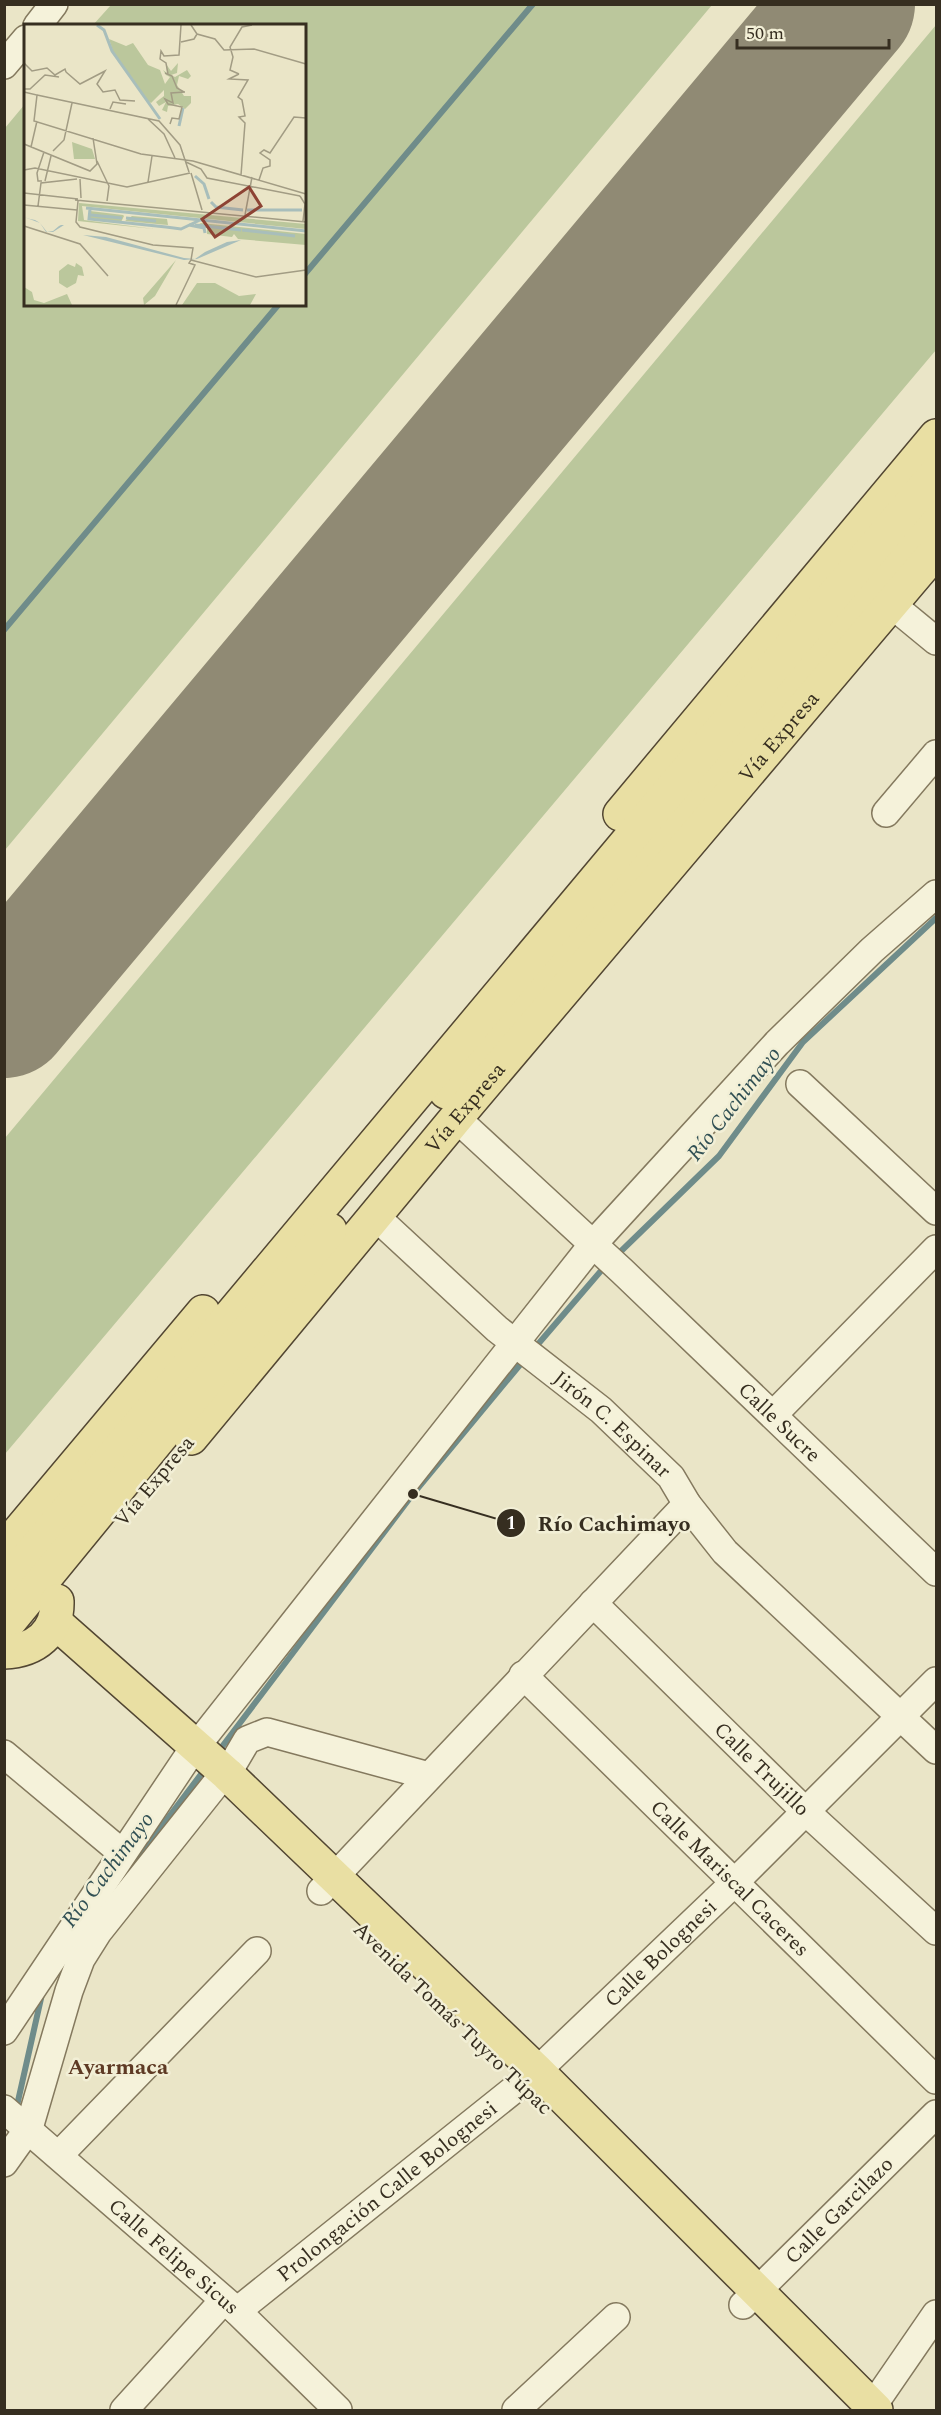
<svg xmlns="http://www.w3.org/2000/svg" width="941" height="2415" viewBox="0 0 941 2415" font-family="Spectral,serif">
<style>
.green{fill:#bbc79c}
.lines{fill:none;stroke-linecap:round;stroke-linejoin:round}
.stream{stroke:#6f8c8a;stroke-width:6}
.runway{stroke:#908a74;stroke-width:136}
.minor-casing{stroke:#84795e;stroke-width:30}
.major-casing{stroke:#524632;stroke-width:36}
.minor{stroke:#f5f2da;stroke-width:27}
.major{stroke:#e9dfa3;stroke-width:33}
.labels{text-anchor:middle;stroke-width:5;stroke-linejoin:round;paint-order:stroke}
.street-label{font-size:21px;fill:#362e20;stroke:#f2efd6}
.water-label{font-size:22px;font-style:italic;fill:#315054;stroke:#f2efd6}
.neighbourhood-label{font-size:22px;font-weight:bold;fill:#5e3a24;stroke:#f2efd6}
.inset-river{fill:none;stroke:#a8bebb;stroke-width:3}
.inset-road{fill:none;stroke:#a29c84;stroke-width:1.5}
.view{fill:#8d4334;fill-opacity:0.15;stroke:#8d4334;stroke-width:3}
.inset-edge{fill:none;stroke:#362e20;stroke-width:3}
.leader{fill:none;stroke:#362e20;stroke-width:2}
.callout-dot{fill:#362e20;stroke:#f2efd6;stroke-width:2}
.mark-label{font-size:18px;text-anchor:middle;font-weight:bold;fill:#fff}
.callout-label{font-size:22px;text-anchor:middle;font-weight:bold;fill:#362e20;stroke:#f2efd6;stroke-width:5;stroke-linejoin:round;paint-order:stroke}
</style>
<rect width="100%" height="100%" fill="#eae5c7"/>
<path class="green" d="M 111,5 L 712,5 L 5,850 L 5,128 L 25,104 L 26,304 L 304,304 L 304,26 L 93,25 Z
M 936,25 L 936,350 L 5,1454 L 5,1138 Z"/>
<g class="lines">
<path class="stream" d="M 304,275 L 533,4
M 4,630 L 279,304
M 616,1256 L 719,1156 L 803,1042 L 936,918
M 533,1350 L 606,1265
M 218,1752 L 413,1494 L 524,1360
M 119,1883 L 205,1769
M 16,2110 L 42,1994"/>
<path class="runway" d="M 4,1010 L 847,4"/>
<defs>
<g id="minor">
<path d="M 37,26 L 54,4"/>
<path d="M 4,65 L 26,39"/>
<path d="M 891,604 L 936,641"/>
<path d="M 886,813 L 936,754"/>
<path d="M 800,1084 L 936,1211"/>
<path id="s1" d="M 456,1118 L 622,1271 L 936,1572"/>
<path id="s2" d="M 375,1216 L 497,1329 L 601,1410 L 671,1477 L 687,1504 L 725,1552 L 936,1750"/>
<path d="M 773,1415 L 936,1249"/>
<path id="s3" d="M 593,1603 L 804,1810 L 936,1931"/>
<path id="s4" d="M 523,1675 L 936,2080"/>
<path d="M 4,1754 L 121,1852"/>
<path d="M 227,1774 L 247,1740 L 267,1732 L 429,1776"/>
<path d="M 321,1891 L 687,1504"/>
<path d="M 4,2031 L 187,1758 L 593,1244 L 777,1043 L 872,950 L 936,894"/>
<path id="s5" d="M 4,2109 L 237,2311 L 338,2410"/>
<path d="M 59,2155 L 257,1951"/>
<path d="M 4,2163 L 29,2128 L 69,1991 L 81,1959 L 98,1932 L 215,1785"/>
<path id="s6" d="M 743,2305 L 936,2114"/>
<path id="s7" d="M 237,2311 L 537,2071 L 736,1881 L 936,1681"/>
<path d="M 872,2407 L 936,2314"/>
<path d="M 124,2410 L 223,2301"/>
<path d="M 516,2410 L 616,2317"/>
</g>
<g id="major">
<path d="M 620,814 L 936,436"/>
<path d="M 446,1092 L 936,515"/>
<path id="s8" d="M 191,1438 L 456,1118 L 936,551"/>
<path d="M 4,1549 L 203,1312"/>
<path d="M 4,1586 L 936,473"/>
<path d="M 55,1622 L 227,1774 L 537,2071 L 876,2410"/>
<path d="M 4,1628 L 330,1230"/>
<path d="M 4,1652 C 35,1651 58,1633 57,1601"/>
</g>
</defs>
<use href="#minor" class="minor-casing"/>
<use href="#major" class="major-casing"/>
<use href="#minor" class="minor"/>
<use href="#major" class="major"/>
</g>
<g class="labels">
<g class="street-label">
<text dy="7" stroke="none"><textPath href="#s8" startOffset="915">Vía Expresa</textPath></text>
<text dy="7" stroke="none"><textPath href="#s8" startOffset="429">Vía Expresa</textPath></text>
<text dy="7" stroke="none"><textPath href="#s1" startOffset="444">Calle Sucre</textPath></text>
<text dy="7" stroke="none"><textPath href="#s2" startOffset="316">Jirón C. Espinar</textPath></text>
<text transform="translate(154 1481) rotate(-50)" y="7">Vía Expresa</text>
<text dy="7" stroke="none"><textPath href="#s3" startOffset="237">Calle Trujillo</textPath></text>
<text dy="7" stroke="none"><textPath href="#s4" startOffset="290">Calle Mariscal Caceres</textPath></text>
<text dy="7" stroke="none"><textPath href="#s7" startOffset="555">Calle Bolognesi</textPath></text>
<text transform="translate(453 2018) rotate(44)" y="7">Avenida Tomás Tuyro Túpac</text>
<text dy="7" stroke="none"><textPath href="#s7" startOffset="192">Prolongación Calle Bolognesi</textPath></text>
<text dy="7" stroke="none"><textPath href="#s6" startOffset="135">Calle Garcilazo</textPath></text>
<text dy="7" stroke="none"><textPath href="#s5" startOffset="225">Calle Felipe Sicus</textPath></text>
</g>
<g class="water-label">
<text transform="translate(733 1103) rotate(-52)" y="8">Río Cachimayo</text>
<text transform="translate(107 1869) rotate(-53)" y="8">Río Cachimayo</text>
</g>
<g class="neighbourhood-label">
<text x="118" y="2074">Ayarmaca</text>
</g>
</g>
<g transform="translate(24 24)">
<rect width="282" height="282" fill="#eae5c7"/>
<path d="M 85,15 L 102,22 L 109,19 L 124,41 L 136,46 L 141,60 L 146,53 L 142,51 L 139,46 L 143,49 L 142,40 L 147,47 L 154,39 L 153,49 L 147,51 L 151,53 L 163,46 L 167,52 L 164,55 L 155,52 L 153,61 L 160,72 L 167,72 L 167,79 L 161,85 L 154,80 L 144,82 L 143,88 L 138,86 L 142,78 L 135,82 L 132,78 L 140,72 L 140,66 L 127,79 L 124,77 L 89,27 ZM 48,118 L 68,125 L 71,135 L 50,135 ZM 55,179 L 282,200 L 282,205 L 58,182 L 60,196 L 130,205 L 54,197 ZM 66,187 L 99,191 L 100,192 L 97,198 L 65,194 ZM 108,192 L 143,195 L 144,201 L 101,197 ZM 177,199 L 282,210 L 282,221 L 214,215 L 210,210 L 208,213 L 183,210 L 183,204 L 171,202 ZM 152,236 L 131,272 L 120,281 L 119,274 ZM 52,239 L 58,243 L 60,252 L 54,251 L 52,259 L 43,264 L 35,259 L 35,247 L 44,240 L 51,243 ZM 173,259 L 191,259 L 215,272 L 232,270 L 226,281 L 158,281 ZM 0,263 L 8,268 L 10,276 L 20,279 L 43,270 L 48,281 L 0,281 Z" fill="#bbc79c"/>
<path d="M 0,193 L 6,195 L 11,196 L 16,199 L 23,208 L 29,207 L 35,202 L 37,201 L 40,201 L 59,211 L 82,213 L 160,234 L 171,235 L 181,228 L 203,218 L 217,216 L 282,223 L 217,216 L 173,235 L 160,236 L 59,211 L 40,201 L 29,208 L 22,208 L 16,199 Z" fill="#a8bebb"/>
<path class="inset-river" d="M 73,1 L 80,6 L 88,27 L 136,95M 155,102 L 159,84M 171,152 L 180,160 L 185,175M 187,178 L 192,183 L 219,186M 62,184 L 282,207M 66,185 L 65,195 L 142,203 L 157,205 L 176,196M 223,186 L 278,186M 67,191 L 98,194M 102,194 L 132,197M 165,201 L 180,204 L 181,209M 171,201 L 217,206M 218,206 L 271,212"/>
<path class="inset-road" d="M 167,1 L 173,10 L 191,15 L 200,26 L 230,25 L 282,40M 157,18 L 170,15 L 173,10M 0,39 L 8,47 L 23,44 L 31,51 L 41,45 L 42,48M 42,48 L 56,60 L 81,47 L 73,60 L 79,68 L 91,66 L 96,76 L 111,77M 141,49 L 148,52 L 153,64 L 160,68M 144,50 L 142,39 L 136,35 L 137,27 L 140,32 L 155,31 L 157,1M 215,50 L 205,55 L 224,56 L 214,73 L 218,76 L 221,92 L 215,93 L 221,99 L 217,151M 215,50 L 206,46 L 209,33 L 206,23 L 218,3 L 228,1M 0,65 L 6,65 L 21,51 L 35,53M 0,68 L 13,71 L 10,97 L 117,130 L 169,137 L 282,170M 13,71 L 135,97 L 156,121 L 165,148M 86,85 L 89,78 L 102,80M 124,95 L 140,110 L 151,134M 146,100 L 148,94 L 155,95 L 158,83 L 144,80 L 141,75 L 149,79 L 147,69 L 161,68M 0,120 L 66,147 L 73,140 L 69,114M 7,123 L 13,97M 29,127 L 40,116 L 48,79M 73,137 L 85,162 L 83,177M 162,138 L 177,145 L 183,154 L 276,172M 0,146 L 11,144 L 103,163 L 166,149M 167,149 L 178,186M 56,155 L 57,174M 235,156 L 239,144 L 246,142 L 246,136 L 236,129 L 240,126 L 246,129 L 270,93 L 282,94M 18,157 L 14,157 L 13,149 L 20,128M 21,157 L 27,132M 124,158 L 128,132M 0,169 L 54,175M 276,172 L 281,180 L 279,197M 51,176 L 282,198M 54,177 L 52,198 L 56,203 L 129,221 L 169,224 L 167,236M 0,181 L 53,186M 14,182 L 17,159 L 53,155M 221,191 L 228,153M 0,202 L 56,220 L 84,252M 167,236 L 232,253 L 282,246M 152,281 L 171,241 L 165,239 L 167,236"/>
<path class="view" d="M 225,163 L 237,182 L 191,213 L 178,195 Z"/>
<rect width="282" height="282" class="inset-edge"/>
</g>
<path class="leader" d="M413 1494L511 1523"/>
<g class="callout-dot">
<circle cx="413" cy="1494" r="6"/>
<circle cx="511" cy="1523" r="15"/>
</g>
<g class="mark-label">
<text x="511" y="1529">1</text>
</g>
<g class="callout-label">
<text x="614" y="1531">Río Cachimayo</text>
</g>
<rect width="941" height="2415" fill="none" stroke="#362e20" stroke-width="12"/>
<path d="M737 39v9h152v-9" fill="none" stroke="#362e20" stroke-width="3"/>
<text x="746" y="39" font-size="18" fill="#362e20" stroke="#f2efd6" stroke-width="4.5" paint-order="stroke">50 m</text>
</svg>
